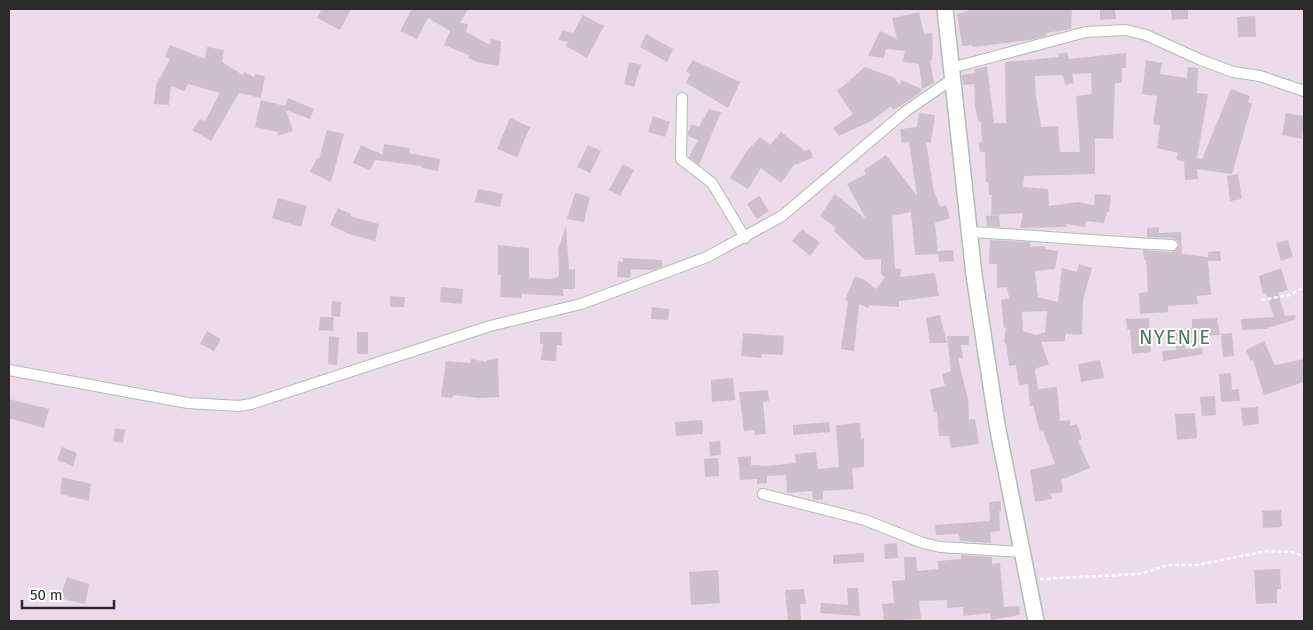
<svg xmlns="http://www.w3.org/2000/svg" width="1313" height="630" font-family="'Fira Sans',sans-serif">
	<style>
		.building { fill: #cec0ca; fill-rule: evenodd }
		.lines { fill: none; stroke-linecap: round; stroke-linejoin: round }
		.street-casing { stroke: #afbeb6; stroke-width: 12 }
		.secondary-casing { stroke: #afbeb6; stroke-width: 18 }
		.path { stroke: #fff; stroke-width: 2.5; stroke-dasharray: 4 2.5; stroke-linecap: butt }
		.street { stroke: #fff; stroke-width: 10 }
		.secondary { stroke: #fff; stroke-width: 15 }
		.labels { text-anchor: middle; dominant-baseline: central; stroke-width: 4; stroke-linejoin: round; paint-order: stroke }
		.quarter-label { font-size: 20px; letter-spacing: 1px; fill: #497b61; stroke: #fff }
	</style>
	<rect width="100%" height="100%" fill="#ecdbe8"/>
	<g class="building">
		<path d="M 322,9 L 351,9 L 340,30 L 317,18 Z"/>
		<path d="M 412,9 L 468,9 L 460,23 L 468,24 L 466,32 L 490,45 L 491,39 L 501,41 L 499,66 L 480,63 L 468,58 L 469,55 L 444,45 L 450,31 L 428,18 L 417,39 L 400,31 Z"/>
		<path d="M 968,9 L 1072,9 L 1071,29 L 1046,33 L 1046,36 L 1030,40 L 973,47 L 972,45 L 962,46 L 957,14 L 968,11 Z"/>
		<path d="M 1100,9 L 1115,9 L 1116,19 L 1100,20 Z"/>
		<path d="M 1171,9 L 1188,9 L 1188,19 L 1172,20 Z"/>
		<path d="M 919,12 L 924,34 L 932,33 L 933,52 L 932,60 L 930,60 L 934,83 L 922,89 L 919,64 L 903,62 L 905,51 L 886,49 L 884,58 L 868,56 L 880,31 L 897,39 L 892,18 Z"/>
		<path d="M 583,15 L 604,26 L 587,58 L 566,46 L 568,42 L 559,40 L 562,30 L 573,33 Z"/>
		<path d="M 1255,16 L 1256,37 L 1238,37 L 1237,17 Z"/>
		<path d="M 646,34 L 673,49 L 667,62 L 640,47 Z"/>
		<path d="M 170,45 L 205,59 L 207,47 L 224,50 L 222,62 L 243,75 L 244,72 L 254,77 L 255,74 L 265,76 L 261,98 L 239,93 L 211,141 L 192,130 L 200,119 L 205,121 L 220,93 L 188,84 L 184,91 L 171,86 L 169,105 L 154,104 L 156,85 L 170,59 L 165,57 Z"/>
		<path d="M 1067,52 L 1069,59 L 1126,53 L 1126,68 L 1122,68 L 1122,83 L 1115,83 L 1113,139 L 1095,138 L 1095,174 L 1024,176 L 1023,187 L 1048,189 L 1049,206 L 1078,202 L 1094,205 L 1095,194 L 1111,195 L 1109,212 L 1107,212 L 1104,223 L 1086,221 L 1085,227 L 1066,224 L 1067,227 L 1020,228 L 1023,213 L 991,215 L 992,195 L 989,195 L 988,182 L 986,182 L 985,152 L 980,152 L 979,142 L 982,142 L 981,122 L 979,122 L 975,108 L 974,84 L 963,85 L 962,75 L 975,73 L 975,69 L 987,66 L 994,123 L 1006,123 L 1005,62 L 1059,57 L 1058,54 ZM 1091,73 L 1092,94 L 1076,96 L 1080,152 L 1060,152 L 1058,126 L 1041,127 L 1036,96 L 1035,76 L 1063,75 L 1065,85 L 1074,83 L 1072,74 Z"/>
		<path d="M 693,60 L 740,82 L 728,108 L 686,83 L 690,74 L 686,71 Z"/>
		<path d="M 1146,60 L 1162,63 L 1160,74 L 1187,78 L 1188,67 L 1198,68 L 1197,93 L 1208,94 L 1197,158 L 1202,159 L 1231,89 L 1250,96 L 1248,102 L 1252,104 L 1232,174 L 1197,169 L 1198,179 L 1185,180 L 1184,162 L 1176,159 L 1178,153 L 1157,148 L 1160,125 L 1153,124 L 1157,96 L 1142,94 Z"/>
		<path d="M 629,62 L 641,65 L 634,87 L 624,84 Z"/>
		<path d="M 865,67 L 895,78 L 900,85 L 901,80 L 922,89 L 920,93 L 902,105 L 893,110 L 891,106 L 871,121 L 839,136 L 833,128 L 853,114 L 837,91 Z"/>
		<path d="M 288,98 L 314,109 L 310,119 L 286,110 L 293,131 L 277,136 L 278,132 L 255,127 L 261,100 L 285,106 Z"/>
		<path d="M 709,109 L 721,112 L 699,165 L 689,157 L 698,140 L 688,136 L 688,132 L 692,124 L 699,127 Z"/>
		<path d="M 919,113 L 935,115 L 931,143 L 926,142 L 934,192 L 940,207 L 946,205 L 950,218 L 935,223 L 938,254 L 915,255 L 911,212 L 892,216 L 895,268 L 901,269 L 900,277 L 935,273 L 939,296 L 899,301 L 899,307 L 869,305 L 868,308 L 859,304 L 854,351 L 841,349 L 848,301 L 845,300 L 855,276 L 865,280 L 876,289 L 885,278 L 881,274 L 881,259 L 865,260 L 834,231 L 836,228 L 820,216 L 835,194 L 866,219 L 847,184 L 866,174 L 864,170 L 886,155 L 917,196 L 909,142 L 902,143 L 900,129 L 917,127 Z"/>
		<path d="M 1286,113 L 1304,116 L 1302,139 L 1282,135 Z"/>
		<path d="M 653,116 L 670,122 L 665,137 L 648,132 Z"/>
		<path d="M 510,118 L 530,127 L 517,157 L 497,149 Z"/>
		<path d="M 327,130 L 344,134 L 331,182 L 310,172 L 317,158 L 319,159 Z"/>
		<path d="M 781,132 L 805,151 L 810,149 L 813,158 L 794,165 L 781,183 L 761,168 L 748,189 L 730,178 L 746,152 L 760,137 L 770,145 Z"/>
		<path d="M 384,144 L 410,148 L 409,153 L 440,159 L 438,171 L 421,168 L 421,166 L 375,160 L 370,170 L 353,163 L 361,145 L 383,155 Z"/>
		<path d="M 588,145 L 601,151 L 590,173 L 577,167 Z"/>
		<path d="M 623,164 L 634,170 L 620,196 L 609,190 Z"/>
		<path d="M 1238,174 L 1242,199 L 1230,201 L 1227,176 Z"/>
		<path d="M 478,189 L 503,194 L 500,207 L 475,202 Z"/>
		<path d="M 575,193 L 590,197 L 584,222 L 567,219 Z"/>
		<path d="M 759,196 L 769,211 L 757,219 L 747,204 Z"/>
		<path d="M 278,198 L 307,206 L 301,227 L 272,218 Z"/>
		<path d="M 338,208 L 351,214 L 350,216 L 379,224 L 375,241 L 349,234 L 330,225 Z"/>
		<path d="M 999,215 L 1000,227 L 987,226 L 986,216 Z"/>
		<path d="M 566,225 L 569,270 L 575,269 L 575,289 L 563,289 L 564,296 L 521,294 L 521,298 L 500,297 L 501,275 L 498,275 L 498,245 L 529,248 L 529,278 L 552,279 L 559,276 L 558,251 Z"/>
		<path d="M 1159,227 L 1159,233 L 1181,232 L 1182,254 L 1208,257 L 1208,252 L 1220,251 L 1221,261 L 1208,261 L 1211,295 L 1197,296 L 1198,304 L 1168,306 L 1168,312 L 1140,314 L 1139,293 L 1148,292 L 1146,260 L 1144,260 L 1143,250 L 1172,252 L 1179,246 L 1178,241 L 1173,238 L 1147,237 L 1147,228 Z"/>
		<path d="M 802,229 L 820,243 L 810,256 L 792,241 Z"/>
		<path d="M 990,240 L 1030,242 L 1030,247 L 1045,246 L 1045,249 L 1058,251 L 1055,269 L 1035,271 L 1038,297 L 1058,302 L 1062,268 L 1077,272 L 1079,264 L 1092,268 L 1083,300 L 1082,335 L 1065,334 L 1065,341 L 1041,342 L 1049,364 L 1035,369 L 1038,389 L 1057,387 L 1060,421 L 1070,420 L 1070,426 L 1077,424 L 1082,439 L 1078,441 L 1090,468 L 1061,480 L 1063,492 L 1051,494 L 1052,499 L 1035,502 L 1030,470 L 1055,464 L 1043,431 L 1040,432 L 1033,406 L 1030,406 L 1028,384 L 1019,385 L 1016,365 L 1009,366 L 1006,343 L 1004,343 L 1006,328 L 1004,328 L 1001,300 L 1009,298 L 1007,287 L 997,288 L 997,264 L 989,264 ZM 1047,311 L 1045,332 L 1036,335 L 1023,331 L 1022,312 Z"/>
		<path d="M 1288,240 L 1293,257 L 1281,261 L 1276,243 Z"/>
		<path d="M 953,250 L 954,261 L 939,262 L 938,251 Z"/>
		<path d="M 623,258 L 662,260 L 662,267 L 652,270 L 631,269 L 630,278 L 617,277 L 618,261 L 623,262 Z"/>
		<path d="M 1281,268 L 1288,290 L 1278,293 L 1285,316 L 1295,315 L 1296,319 L 1265,329 L 1242,330 L 1241,319 L 1274,317 L 1266,293 L 1263,294 L 1259,276 Z"/>
		<path d="M 441,287 L 463,289 L 462,304 L 440,302 Z"/>
		<path d="M 390,296 L 405,297 L 404,307 L 390,307 Z"/>
		<path d="M 332,301 L 341,302 L 340,317 L 331,316 Z"/>
		<path d="M 652,307 L 669,309 L 668,320 L 651,319 Z"/>
		<path d="M 940,315 L 947,343 L 930,343 L 926,318 Z"/>
		<path d="M 320,317 L 334,317 L 333,331 L 319,330 Z"/>
		<path d="M 1149,318 L 1151,352 L 1132,354 L 1130,329 L 1127,329 L 1126,319 Z"/>
		<path d="M 1217,318 L 1220,335 L 1201,336 L 1201,342 L 1184,343 L 1186,349 L 1202,348 L 1203,354 L 1163,361 L 1162,351 L 1176,350 L 1175,329 L 1192,328 L 1192,319 Z"/>
		<path d="M 207,331 L 221,339 L 214,351 L 200,344 Z"/>
		<rect x="357" y="332" width="11" height="22"/>
		<path d="M 540,332 L 562,332 L 562,345 L 557,345 L 556,361 L 541,360 L 543,344 L 540,344 Z"/>
		<path d="M 743,333 L 784,336 L 783,355 L 762,354 L 761,358 L 741,356 Z"/>
		<path d="M 1232,333 L 1234,356 L 1223,357 L 1221,334 Z"/>
		<path d="M 329,336 L 339,337 L 337,365 L 328,364 Z"/>
		<path d="M 947,336 L 969,336 L 969,345 L 961,345 L 963,358 L 958,358 L 968,399 L 969,420 L 975,419 L 979,444 L 951,448 L 949,436 L 939,436 L 937,412 L 934,412 L 930,389 L 945,386 L 942,374 L 951,371 Z"/>
		<path d="M 1264,341 L 1275,365 L 1304,359 L 1304,382 L 1264,395 L 1253,360 L 1251,361 L 1246,350 Z"/>
		<path d="M 471,359 L 487,362 L 487,360 L 498,359 L 499,397 L 479,398 L 453,395 L 452,398 L 441,397 L 446,361 L 470,363 Z"/>
		<path d="M 1100,360 L 1104,378 L 1081,382 L 1078,364 Z"/>
		<path d="M 1231,373 L 1232,390 L 1239,389 L 1240,401 L 1221,402 L 1219,374 Z"/>
		<path d="M 733,378 L 735,400 L 712,402 L 711,380 Z"/>
		<path d="M 768,390 L 769,401 L 763,402 L 766,434 L 755,435 L 755,430 L 744,431 L 739,392 Z"/>
		<path d="M 1215,396 L 1216,415 L 1202,416 L 1200,397 Z"/>
		<path d="M 9,399 L 49,409 L 44,428 L 9,418 Z"/>
		<path d="M 1258,407 L 1259,424 L 1243,426 L 1241,408 Z"/>
		<path d="M 1195,413 L 1197,438 L 1177,440 L 1175,414 Z"/>
		<path d="M 702,420 L 703,434 L 676,436 L 675,422 Z"/>
		<path d="M 829,422 L 830,432 L 793,435 L 793,425 Z"/>
		<path d="M 860,423 L 861,439 L 864,438 L 864,467 L 852,468 L 854,489 L 823,491 L 823,499 L 813,500 L 812,491 L 787,493 L 786,475 L 767,476 L 767,483 L 757,484 L 757,479 L 740,480 L 738,457 L 751,456 L 751,465 L 766,466 L 796,463 L 795,454 L 816,452 L 818,469 L 839,467 L 836,425 Z"/>
		<path d="M 115,428 L 125,430 L 123,443 L 113,441 Z"/>
		<path d="M 720,441 L 721,455 L 710,456 L 709,442 Z"/>
		<path d="M 62,447 L 77,453 L 73,466 L 57,460 Z"/>
		<path d="M 718,458 L 719,476 L 705,477 L 704,459 Z"/>
		<path d="M 62,477 L 91,484 L 89,501 L 60,494 Z"/>
		<path d="M 1001,501 L 1001,511 L 999,511 L 1000,531 L 990,532 L 991,543 L 960,541 L 959,534 L 936,535 L 935,525 L 990,521 L 989,502 Z"/>
		<path d="M 1281,510 L 1282,527 L 1263,528 L 1262,511 Z"/>
		<path d="M 897,543 L 898,558 L 885,559 L 884,544 Z"/>
		<path d="M 864,553 L 864,562 L 833,564 L 833,555 Z"/>
		<path d="M 961,555 L 992,557 L 992,564 L 1000,563 L 1004,607 L 1019,606 L 1020,615 L 991,620 L 990,613 L 963,616 L 963,607 L 947,608 L 947,600 L 919,601 L 921,619 L 884,621 L 882,604 L 894,603 L 892,581 L 905,580 L 904,557 L 916,557 L 917,571 L 938,569 L 938,561 L 961,559 Z"/>
		<path d="M 1280,569 L 1281,589 L 1277,589 L 1277,603 L 1256,604 L 1254,570 Z"/>
		<path d="M 718,570 L 720,603 L 691,605 L 689,572 Z"/>
		<path d="M 67,577 L 89,584 L 85,604 L 63,599 L 64,596 L 61,595 Z"/>
		<path d="M 847,588 L 858,588 L 860,616 L 820,613 L 821,603 L 848,605 Z"/>
		<path d="M 804,589 L 806,604 L 800,604 L 801,621 L 788,621 L 785,590 Z"/>
	</g>
	<g class="lines">
		<defs>
			<g id="street">
				<path d="M 951,68 L 1086,32 L 1126,30 L 1146,35 L 1201,60 L 1233,72 L 1260,76 L 1304,91"/>
				<path d="M 682,98 L 681,159 L 712,183 L 745,238"/>
				<path d="M 969,232 C 1037,235 1104,242 1172,245"/>
				<path d="M 9,370 L 188,403 L 239,406 L 251,404 L 490,326 L 581,304 L 707,257 L 782,216 L 906,111 L 951,80"/>
				<path d="M 763,494 L 865,520 L 923,543 L 940,547 L 1023,552"/>
			</g>
			<path id="secondary" d="M 945,9 L 974,275 L 997,425 L 1036,621"/>
		</defs>
		<use href="#street" class="street-casing"/>
		<use href="#secondary" class="secondary-casing"/>
		<g class="path">
			<path d="M 1261,300 L 1290,295 L 1304,287"/>
			<path d="M 1040,579 L 1139,574 L 1169,565 L 1197,565 L 1267,551 L 1292,552 L 1304,556"/>
		</g>
		<use href="#street" class="street"/>
		<use href="#secondary" class="secondary"/>
	</g>
	<g class="labels">
		<g class="quarter-label">
			<text x="1175" y="337">NYENJE</text>
		</g>
	</g>
	<rect width="1313" height="630" fill="none" stroke="#2a2a2a" stroke-width="20"/>
	<path d="M22 600v8h92v-8" fill="none" stroke="#2a2a2a" stroke-width="2.5"/>
	<text x="30" y="600" font-size="15" fill="#2a2a2a" stroke="#ffffff" stroke-width="4" paint-order="stroke">50 m</text>
</svg>
